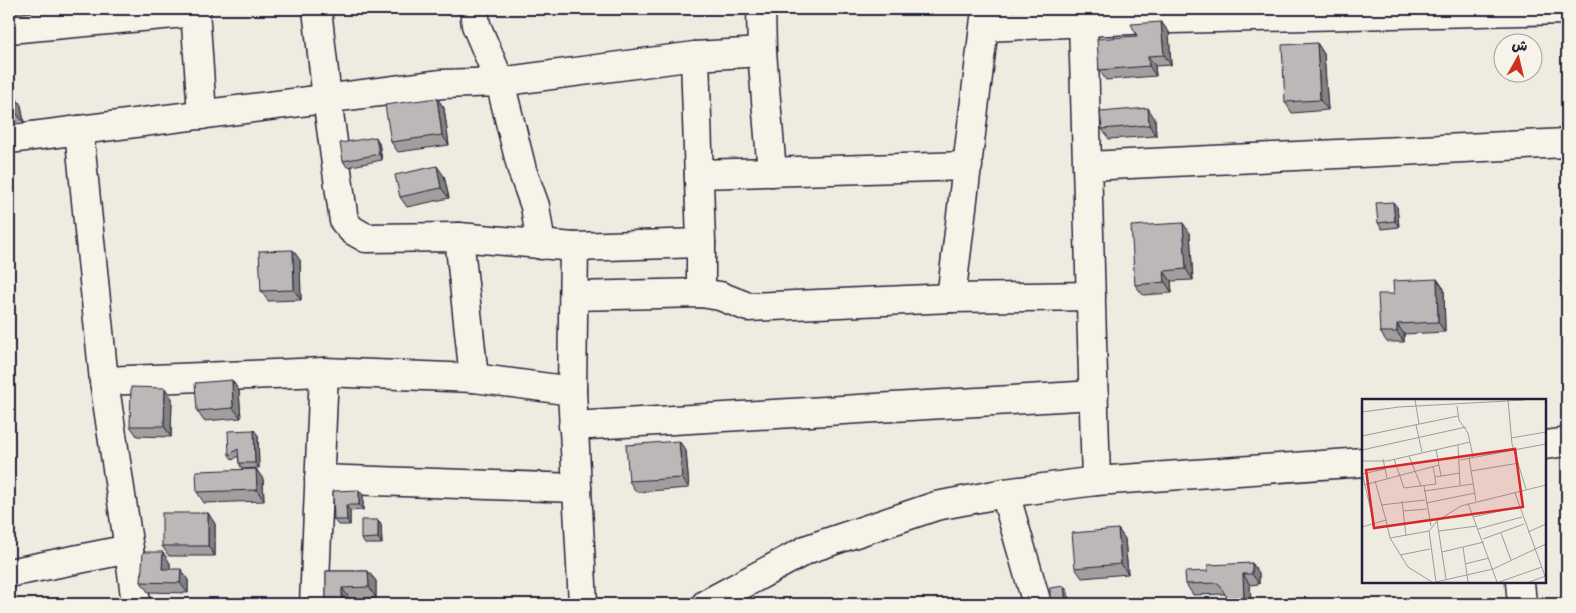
<svg xmlns="http://www.w3.org/2000/svg" width="1576" height="613" font-family="'Gochi Hand','Playpen Sans Arabic',sans-serif">
	<style>
		.lines { fill: none; stroke-linecap: round; stroke-linejoin: round }
		.minor-casing { stroke: #22223b; stroke-width: 31 }
		.minor { stroke: #f7f3e8; stroke-width: 28 }
		.wall { fill: #a19e9d; stroke: #22223b }
		.shaded-wall { fill: #838180; stroke: #22223b }
		.building { fill: #bbb8b7; stroke: #22223b }
		.inset-road { fill: none; stroke: #9c9b9f; stroke-width: 1 }
		.view { fill: #d62828; fill-opacity: 0.15; stroke: #d62828; stroke-width: 2.5 }
		.inset-edge { fill: none; stroke: #22223b; stroke-width: 2.5 }
	</style>
	<rect width="100%" height="100%" fill="#eeebe1"/>
	<filter id="ink" filterUnits="userSpaceOnUse"><feTurbulence type="fractalNoise" baseFrequency=".02" numOctaves="2"/><feDisplacementMap in="SourceGraphic" scale="10" xChannelSelector="R" yChannelSelector="G"/><feConvolveMatrix kernelMatrix="1 2 1 2 8 2 1 2 1" color-interpolation-filters="sRGB"/></filter>
	<g filter="url(#ink)">
		<g class="lines">
			<defs>
				<g id="minor">
					<path d="M 195,9 L 202,115"/>
					<path d="M 317,9 L 327,99 L 344,221 L 352,230 L 366,238 L 459,237 L 574,247 L 701,243 L 695,56"/>
					<path d="M 474,9 L 476,25 L 500,82 L 522,170 L 535,206 L 541,245"/>
					<path d="M 761,9 L 762,52 L 772,172"/>
					<path d="M 1083,22 L 1096,481"/>
					<path d="M 985,27 L 1130,20 L 1567,10"/>
					<path d="M 9,29 L 196,12"/>
					<path d="M 79,130 L 104,381 L 129,549"/>
					<path d="M 9,139 L 442,84 L 500,82 L 695,56 L 762,52"/>
					<path d="M 1088,166 L 1567,143"/>
					<path d="M 699,174 L 968,166"/>
					<path d="M 459,237 L 474,378"/>
					<path d="M 701,243 L 701,293"/>
					<path d="M 574,247 L 572,391 L 583,604"/>
					<path d="M 574,296 L 701,293 L 720,296 L 748,307 L 951,298 L 1091,296"/>
					<path d="M 951,298 L 986,10"/>
					<path d="M 104,381 L 324,372 L 474,378 L 572,391"/>
					<path d="M 573,426 L 1094,395"/>
					<path d="M 1545,445 L 1567,442"/>
					<path d="M 319,479 L 577,488"/>
					<path d="M 1005,493 L 1037,604"/>
					<path d="M 9,573 L 129,549 L 136,604"/>
					<path d="M 1520,582 L 1522,604"/>
					<path d="M 314,604 L 324,372"/>
					<path d="M 706,604 L 808,549 L 936,506 L 1005,493 L 1096,481 L 1364,462"/>
				</g>
			</defs>
			<use href="#minor" class="minor-casing"/>
			<use href="#minor" class="minor"/>
		</g>
		<g class="wall">
			<path d="M 1161,22 L 1169,32 L 1171,65 L 1155,66 L 1156,76 L 1106,80 L 1099,70 L 1137,36 Z"/>
			<path d="M 1317,43 L 1324,54 L 1328,110 L 1292,113 L 1285,102 Z"/>
			<path d="M 14,95 L 21,105 L 24,123 L 9,125 L 9,96 Z"/>
			<path d="M 437,98 L 444,108 L 449,145 L 398,152 L 391,142 Z"/>
			<path d="M 1155,119 L 1156,136 L 1109,139 L 1102,129 Z"/>
			<path d="M 379,143 L 382,160 L 347,167 L 343,161 Z"/>
			<path d="M 444,176 L 449,198 L 407,207 L 400,197 Z"/>
			<path d="M 1397,207 L 1399,227 L 1382,229 L 1378,223 Z"/>
			<path d="M 1190,233 L 1193,280 L 1171,281 L 1172,293 L 1143,295 L 1135,285 Z"/>
			<path d="M 300,260 L 301,300 L 268,301 L 261,291 Z"/>
			<path d="M 1437,279 L 1444,289 L 1445,332 L 1404,334 L 1404,342 L 1387,342 L 1380,332 L 1394,294 Z"/>
			<path d="M 232,380 L 239,391 L 241,418 L 204,421 L 197,411 Z"/>
			<path d="M 172,398 L 171,437 L 137,436 L 130,426 Z"/>
			<path d="M 258,435 L 259,468 L 242,469 L 239,463 L 238,456 L 233,460 L 229,455 Z"/>
			<path d="M 679,441 L 686,451 L 689,488 L 636,492 L 629,481 Z"/>
			<path d="M 256,469 L 263,479 L 264,501 L 204,503 L 197,492 Z"/>
			<path d="M 333,491 L 363,495 L 363,510 L 350,511 L 350,525 L 338,525 L 334,520 Z"/>
			<path d="M 208,513 L 215,524 L 215,556 L 169,556 L 162,546 Z"/>
			<path d="M 378,520 L 381,525 L 382,544 L 365,544 L 361,539 Z"/>
			<path d="M 1118,529 L 1125,539 L 1128,574 L 1082,578 L 1075,568 Z"/>
			<path d="M 170,563 L 170,569 L 188,580 L 188,593 L 148,592 L 141,582 Z"/>
			<path d="M 1252,563 L 1259,573 L 1259,584 L 1250,585 L 1251,604 L 1232,604 L 1225,594 L 1193,595 L 1186,584 L 1208,571 Z"/>
			<path d="M 326,571 L 368,571 L 376,581 L 376,598 L 350,599 L 350,604 L 326,604 Z"/>
		</g>
		<g class="shaded-wall">
			<path d="M 1161,22 L 1169,32 L 1171,65 L 1164,55 Z"/>
			<path d="M 9,42 L 10,44 L 11,81 L 9,77 Z"/>
			<path d="M 1317,43 L 1324,54 L 1328,110 L 1320,100 Z"/>
			<path d="M 1148,56 L 1155,66 L 1156,76 L 1149,66 Z"/>
			<path d="M 14,95 L 21,105 L 24,123 L 16,113 Z"/>
			<path d="M 437,98 L 444,108 L 449,145 L 442,135 Z"/>
			<path d="M 1148,108 L 1155,119 L 1156,136 L 1149,125 Z"/>
			<path d="M 376,137 L 379,143 L 382,160 L 379,154 Z"/>
			<path d="M 437,166 L 444,176 L 449,198 L 441,188 Z"/>
			<path d="M 1393,202 L 1397,207 L 1399,227 L 1395,221 Z"/>
			<path d="M 1183,223 L 1190,233 L 1193,280 L 1186,269 Z"/>
			<path d="M 293,250 L 300,260 L 301,300 L 294,290 Z"/>
			<path d="M 1164,271 L 1171,281 L 1172,293 L 1165,282 Z"/>
			<path d="M 1437,279 L 1444,289 L 1445,332 L 1438,322 Z"/>
			<path d="M 1397,324 L 1404,334 L 1404,342 L 1397,332 Z"/>
			<path d="M 232,380 L 239,391 L 241,418 L 233,408 Z"/>
			<path d="M 165,388 L 172,398 L 171,437 L 164,426 Z"/>
			<path d="M 254,430 L 258,435 L 259,468 L 255,463 Z"/>
			<path d="M 679,441 L 686,451 L 689,488 L 682,478 Z"/>
			<path d="M 256,469 L 263,479 L 264,501 L 257,490 Z"/>
			<path d="M 359,490 L 363,495 L 363,510 L 359,505 Z"/>
			<path d="M 346,505 L 350,511 L 350,525 L 347,520 Z"/>
			<path d="M 208,513 L 215,524 L 215,556 L 208,546 Z"/>
			<path d="M 378,520 L 381,525 L 382,544 L 378,538 Z"/>
			<path d="M 1118,529 L 1125,539 L 1128,574 L 1121,564 Z"/>
			<path d="M 163,552 L 170,563 L 170,579 L 162,569 Z"/>
			<path d="M 1252,563 L 1259,573 L 1259,584 L 1252,574 Z"/>
			<path d="M 181,569 L 188,580 L 188,593 L 180,583 Z"/>
			<path d="M 368,571 L 376,581 L 376,598 L 369,587 Z"/>
			<path d="M 1243,574 L 1250,585 L 1251,604 L 1245,604 L 1244,602 Z"/>
			<path d="M 1064,586 L 1068,592 L 1069,604 L 1066,604 Z"/>
			<path d="M 342,588 L 350,599 L 350,604 L 342,604 Z"/>
		</g>
		<g class="building">
			<path d="M 1161,22 L 1164,55 L 1148,56 L 1149,66 L 1099,70 L 1097,39 L 1137,36 L 1131,24 Z"/>
			<path d="M 1317,43 L 1320,100 L 1285,102 L 1282,45 Z"/>
			<path d="M 14,95 L 16,113 L 9,114 L 9,96 Z"/>
			<path d="M 437,98 L 442,135 L 391,142 L 385,105 Z"/>
			<path d="M 1148,108 L 1149,125 L 1102,129 L 1100,112 Z"/>
			<path d="M 376,137 L 379,154 L 343,161 L 340,143 Z"/>
			<path d="M 437,166 L 441,188 L 400,197 L 395,175 Z"/>
			<path d="M 1393,202 L 1395,221 L 1378,223 L 1376,203 Z"/>
			<path d="M 1183,223 L 1186,269 L 1164,271 L 1165,282 L 1135,285 L 1131,226 Z"/>
			<path d="M 293,250 L 294,290 L 261,291 L 259,251 Z"/>
			<path d="M 1437,279 L 1438,322 L 1397,324 L 1397,332 L 1380,332 L 1378,294 L 1394,294 L 1393,281 Z"/>
			<path d="M 232,380 L 233,408 L 197,411 L 195,383 Z"/>
			<path d="M 131,387 L 165,388 L 164,426 L 130,426 Z"/>
			<path d="M 254,430 L 255,463 L 239,463 L 238,449 L 229,455 L 228,431 Z"/>
			<path d="M 679,441 L 682,478 L 629,481 L 626,445 Z"/>
			<path d="M 256,469 L 257,490 L 197,492 L 196,471 Z"/>
			<path d="M 359,490 L 359,505 L 346,505 L 347,520 L 334,520 L 333,491 Z"/>
			<rect x="162" y="513" width="46" height="33"/>
			<path d="M 361,520 L 378,520 L 378,538 L 361,539 Z"/>
			<path d="M 1118,529 L 1121,564 L 1075,568 L 1072,533 Z"/>
			<path d="M 143,552 L 163,552 L 162,569 L 181,569 L 180,583 L 141,582 Z"/>
			<path d="M 1252,563 L 1252,574 L 1243,574 L 1244,602 L 1228,599 L 1218,583 L 1186,584 L 1185,572 L 1208,571 L 1208,565 Z"/>
			<path d="M 326,571 L 368,571 L 369,587 L 342,588 L 342,604 L 326,604 Z"/>
			<path d="M 1064,586 L 1066,604 L 1050,604 L 1050,588 Z"/>
		</g>
	</g>
	<g transform="translate(1362 399)">
		<rect width="184" height="184" fill="#eeebe1"/>
		<path class="inset-road" d="M 53,1 L 57,25M 146,1 L 150,45 L 164,90M 95,7 L 97,21 L 106,34 L 111,58M 0,13 L 37,8 L 163,1M 54,26 L 60,53M 0,37 L 96,17M 149,39 L 184,33M 96,46 L 98,86M 74,50 L 79,77M 0,51 L 104,28M 47,57 L 59,87M 107,59 L 114,102M 21,60 L 25,79M 32,60 L 42,89 L 74,85 L 71,67M 98,61 L 184,45M 0,62 L 25,62 L 108,43M 109,72 L 157,64M 0,73 L 12,125M 0,75 L 23,70M 73,78 L 98,74M 13,82 L 24,121M 2,86 L 77,66M 62,87 L 69,127M 62,92 L 111,85M 153,94 L 184,180M 40,102 L 44,137M 64,104 L 113,94M 106,104 L 135,183M 19,106 L 63,101M 41,112 L 65,110M 111,118 L 156,108M 75,122 L 84,180M 25,127 L 42,125M 0,128 L 24,121 L 28,139 L 67,132 L 75,122 L 99,107 L 184,86M 116,130 L 160,118M 67,132 L 74,183M 77,132 L 115,127M 166,133 L 184,125M 139,134 L 149,161M 28,139 L 46,168 L 70,183M 121,140 L 162,125M 101,148 L 106,183M 80,153 L 122,143M 38,156 L 68,150M 103,165 L 127,159M 74,183 L 131,170 L 184,145M 137,183 L 180,168M 167,183 L 184,177"/>
		<path class="view" d="M 153,50 L 161,108 L 12,129 L 4,71 Z"/>
		<rect width="184" height="184" class="inset-edge"/>
	</g>
	<rect width="1576" height="613" fill="none" stroke="#f7f3e8" stroke-width="30"/>
	<rect x="15" y="15" width="1546" height="583" fill="none" stroke="#22223b" stroke-width="2" filter="url(#ink)"/>
	<g transform="translate(1518 58) rotate(8)"><circle r="24" fill="#f7f3e8" stroke="#a29fa3"/>
	<path d="M0-4L9 19L0 12L-9 19Z" fill="#c8321e"/>
	<text y="-8" font-size="14" font-weight="bold" text-anchor="middle" fill="#22223b">ش</text>
	</g>
</svg>
